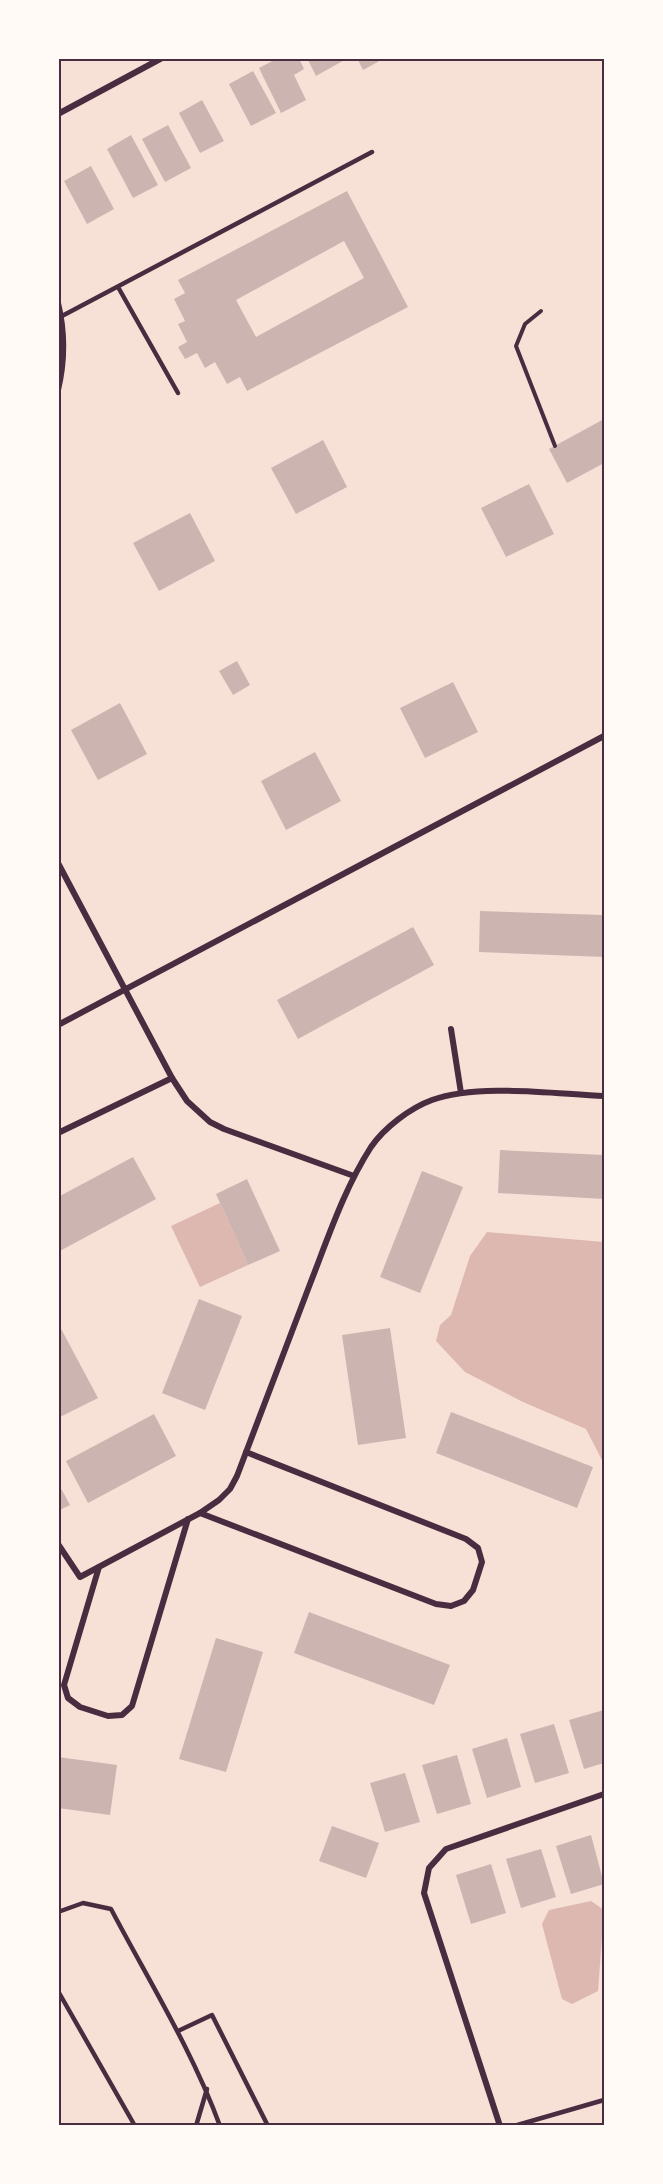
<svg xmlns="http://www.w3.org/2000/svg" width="663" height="2184" font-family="Jost,sans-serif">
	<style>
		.water { fill: #dcb8b0 }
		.building { fill: #ccb4b1; fill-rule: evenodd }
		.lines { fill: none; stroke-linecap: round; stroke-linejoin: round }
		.path { stroke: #4a2c40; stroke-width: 4 }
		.service { stroke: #4a2c40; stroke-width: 4.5 }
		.minor { stroke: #4a2c40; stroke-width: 6 }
		.neatline { fill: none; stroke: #4a2c40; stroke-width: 2 }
	</style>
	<rect width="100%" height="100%" fill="#f7e1d7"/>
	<g class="water">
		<path d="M 220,1203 L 248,1265 L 200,1287 L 171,1226 Z"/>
		<path d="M 487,1232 L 604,1242 L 604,1464 L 586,1429 L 523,1402 L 465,1372 L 436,1341 L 440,1325 L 451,1315 L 470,1256 Z"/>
		<path d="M 591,1901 L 604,1910 L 598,1991 L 572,2004 L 562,1999 L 542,1924 L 549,1910 Z"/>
	</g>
	<g class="building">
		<path d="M 278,58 L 299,58 L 304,69 L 294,75 L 306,100 L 281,113 L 259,68 Z"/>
		<path d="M 307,58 L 348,58 L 316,76 Z"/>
		<path d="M 357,58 L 385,58 L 363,70 Z"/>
		<path d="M 253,71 L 276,113 L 251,126 L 229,84 Z"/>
		<path d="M 202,100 L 224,141 L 200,153 L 179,113 Z"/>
		<path d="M 168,125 L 191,168 L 165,182 L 142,139 Z"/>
		<path d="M 131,135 L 158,185 L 133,198 L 107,149 Z"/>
		<path d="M 91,166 L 114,209 L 87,224 L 64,181 Z"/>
		<path d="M 347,191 L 408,307 L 247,391 L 240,377 L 227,384 L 215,362 L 205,368 L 197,353 L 185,359 L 178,347 L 187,342 L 178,324 L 185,321 L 174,299 L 185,293 L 178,280 ZM 344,241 L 364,278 L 256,337 L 236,300 Z"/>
		<path d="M 604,419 L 604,463 L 567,483 L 549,449 Z"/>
		<path d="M 323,440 L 347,487 L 296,514 L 271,468 Z"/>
		<path d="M 529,484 L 554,534 L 506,557 L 481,508 Z"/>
		<path d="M 190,513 L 215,561 L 159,591 L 133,543 Z"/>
		<path d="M 237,661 L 250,685 L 233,695 L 219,671 Z"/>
		<path d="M 453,682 L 478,732 L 425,758 L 400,708 Z"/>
		<path d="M 120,703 L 147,754 L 98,780 L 71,730 Z"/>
		<path d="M 315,752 L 341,801 L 286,830 L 261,781 Z"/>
		<path d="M 480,911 L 604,915 L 604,957 L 479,952 Z"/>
		<path d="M 413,927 L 434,965 L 298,1039 L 277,1000 Z"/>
		<path d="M 500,1150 L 604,1155 L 604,1199 L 498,1193 Z"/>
		<path d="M 133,1157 L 156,1199 L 58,1252 L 58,1197 Z"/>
		<path d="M 422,1171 L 463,1187 L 420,1293 L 380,1277 Z"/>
		<path d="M 247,1179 L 280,1251 L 248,1265 L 216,1194 Z"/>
		<path d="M 199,1299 L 242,1316 L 205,1410 L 162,1393 Z"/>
		<path d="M 58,1323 L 98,1398 L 58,1418 Z"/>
		<path d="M 390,1328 L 406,1438 L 358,1445 L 342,1335 Z"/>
		<path d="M 451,1412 L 593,1467 L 577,1508 L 436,1453 Z"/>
		<path d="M 154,1414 L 176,1456 L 88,1503 L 66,1461 Z"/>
		<path d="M 58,1483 L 70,1505 L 58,1511 Z"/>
		<path d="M 309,1612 L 450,1665 L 434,1705 L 294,1653 Z"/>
		<path d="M 216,1638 L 263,1652 L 226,1772 L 179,1759 Z"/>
		<path d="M 604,1710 L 604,1763 L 584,1769 L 569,1720 Z"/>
		<path d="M 554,1724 L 569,1773 L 535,1783 L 520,1734 Z"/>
		<path d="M 507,1738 L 521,1787 L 487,1798 L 472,1749 Z"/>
		<path d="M 457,1755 L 471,1804 L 437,1814 L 422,1765 Z"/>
		<path d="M 58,1757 L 117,1765 L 110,1815 L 58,1808 Z"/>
		<path d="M 405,1773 L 420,1822 L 385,1832 L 370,1783 Z"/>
		<path d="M 332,1826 L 379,1843 L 366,1878 L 319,1861 Z"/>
		<path d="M 591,1835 L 604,1884 L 571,1894 L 556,1846 Z"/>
		<path d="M 541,1849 L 556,1897 L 521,1908 L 506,1859 Z"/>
		<path d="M 491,1864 L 506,1913 L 471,1924 L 456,1875 Z"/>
	</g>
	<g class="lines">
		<path class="path" d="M 541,311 L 525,324 L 516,346 L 555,446"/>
		<g class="service">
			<path d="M 118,287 L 178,393"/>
			<path d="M 62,316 L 372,152"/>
			<path d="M 58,1912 L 83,1903 L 111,1909 C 149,1981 192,2050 220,2126"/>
			<path d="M 58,1991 L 135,2126"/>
			<path d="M 178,2031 L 212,2015 L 268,2126"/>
			<path d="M 196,2126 L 207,2089"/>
			<path d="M 514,2126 L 604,2100"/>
		</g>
		<g class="minor">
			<path d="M 58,114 L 162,58"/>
			<path d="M 58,303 C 65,332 65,361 58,390"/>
			<path d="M 58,863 L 172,1078 L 187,1101 L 210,1122 L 224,1129 L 354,1176"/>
			<path d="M 58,1025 L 604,736"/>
			<path d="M 451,1029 L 461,1093"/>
			<path d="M 58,1133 L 172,1078"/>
			<path d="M 200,1513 L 436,1604 L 451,1606 L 464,1601 L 473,1590 L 482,1562 L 478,1548 L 466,1539 L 246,1452"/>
			<path d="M 58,1544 L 80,1577 L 200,1513 L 219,1500 L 230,1489 L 237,1476 C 261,1412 286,1348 310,1284 C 328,1238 344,1189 371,1147 C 384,1128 410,1108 432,1100 C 479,1083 554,1094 604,1096"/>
			<path d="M 99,1567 L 64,1685 L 68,1698 L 80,1707 L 108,1716 L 122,1715 L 132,1706 L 188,1519"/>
			<path d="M 500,2126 L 424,1893 L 429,1868 L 446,1849 L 604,1794"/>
		</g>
	</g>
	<rect width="663" height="2184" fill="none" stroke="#fffaf5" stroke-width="120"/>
	<rect x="60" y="60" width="543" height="2064" class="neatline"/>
</svg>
